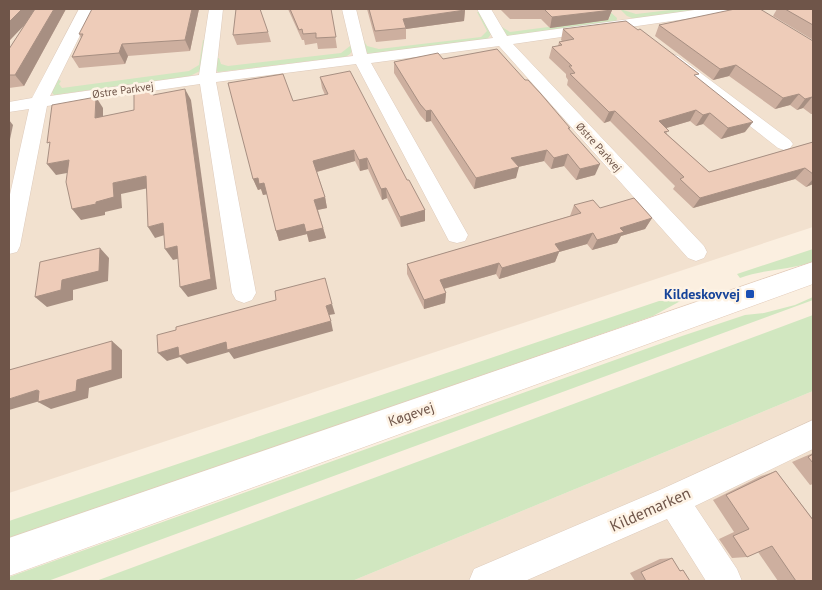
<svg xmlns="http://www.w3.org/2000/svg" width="822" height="590" font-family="'PT Sans',sans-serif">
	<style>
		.residential { fill: #f2e1cf }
		.green { fill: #d1e7c0 }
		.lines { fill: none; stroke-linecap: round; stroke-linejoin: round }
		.street-casing { stroke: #decbbc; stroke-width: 1 }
		.secondary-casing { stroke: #e3ccbb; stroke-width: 1 }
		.street { fill: #fff; fill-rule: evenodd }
		.secondary { fill: #fff; fill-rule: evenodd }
		.wall { fill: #cdaf9f }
		.shaded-wall { fill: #a78f82 }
		.building { fill: #eeccb9; stroke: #a78f82 }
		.transit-dot { fill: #1a4fb4; stroke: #fef3e5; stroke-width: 2 }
		.labels { text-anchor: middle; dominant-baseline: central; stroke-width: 5; stroke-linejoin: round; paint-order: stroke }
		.far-street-label { font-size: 11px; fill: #6f5549; stroke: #fef3e5 }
		.transit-label { font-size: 14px; font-weight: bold; fill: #164399; stroke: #fef3e5; text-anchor: end }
		.street-label { font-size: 14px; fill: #6f5549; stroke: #fef3e5 }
		.near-street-label { font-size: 16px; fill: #6f5549; stroke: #fef3e5 }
	</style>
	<rect width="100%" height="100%" fill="#fbefe0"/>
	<g class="residential">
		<path d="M 9,9 L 813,9 L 813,227 L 9,493 Z"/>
		<path d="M 813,391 L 813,581 L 352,581 Z"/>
	</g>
	<g class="green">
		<path d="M 607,9 L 617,18 L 616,23 L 508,38 L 499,28 L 502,27 L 510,32 L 609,19 L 611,13 Z"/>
		<path d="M 620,9 L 636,14 L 679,9 L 704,9 L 637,20 L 627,16 Z"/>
		<path d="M 477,12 L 479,12 L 491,34 L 486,41 L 369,54 L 364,51 L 361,41 L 364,41 L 367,46 L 379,49 L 481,37 L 487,31 Z"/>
		<path d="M 203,40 L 206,40 L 200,71 L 190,76 L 54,95 L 50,90 L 57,79 L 61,81 L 59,84 L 62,88 L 189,71 L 199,65 Z"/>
		<path d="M 350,46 L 353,46 C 352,53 350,55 344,57 L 218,72 L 216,70 L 216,58 L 219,58 L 221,64 L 228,66 L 341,53 Z"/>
		<path d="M 813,249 L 813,262 C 789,270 764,269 740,278 L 737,274 Z"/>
		<path d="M 813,297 L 813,300 L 48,581 L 9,581 L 9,577 L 682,336 L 745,315 L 764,313 L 795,305 Z"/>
		<path d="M 686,298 L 653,316 L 9,541 L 9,521 L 659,301 L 672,301 Z"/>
		<path d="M 813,315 L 813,391 L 352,581 L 96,581 Z"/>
	</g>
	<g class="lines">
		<defs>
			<g id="street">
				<path d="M 79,9 L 93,9 L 50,96 L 199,75 L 209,9 L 223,9 L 216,73 L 353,56 L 342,9 L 356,9 L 367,54 L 493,38 L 477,9 L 491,9 L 507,36 L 702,9 L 734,9 L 732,12 L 727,13 L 513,44 L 704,246 L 707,252 L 704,258 L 696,261 L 688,258 L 499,46 L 371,63 L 468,235 L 465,241 L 457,243 L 449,241 L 356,64 L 216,82 L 256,293 L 252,300 L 244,303 L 236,300 L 232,293 L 200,84 L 47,106 L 20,246 L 17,252 L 9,254 L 9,199 L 29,109 L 9,112 L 9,102 L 32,98 Z"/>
				<path d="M 673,54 L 678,56 L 790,140 L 793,144 L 790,148 L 784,150 L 778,148 L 668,62 L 665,59 L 668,56 Z"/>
				<path d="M 813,420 L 813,449 L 695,506 L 737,569 L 742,581 L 706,581 L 667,519 L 525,581 L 469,581 L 474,569 L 662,489 Z"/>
			</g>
			<path id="secondary" d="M 813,262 L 813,284 L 9,576 L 9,538 Z"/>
		</defs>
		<use href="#street" class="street-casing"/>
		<use href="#secondary" class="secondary-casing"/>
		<use href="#street" class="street"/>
		<use href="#secondary" class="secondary"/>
	</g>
	<g class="wall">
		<path d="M 9,9 L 66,9 L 24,86 L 9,88 L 9,49 L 26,23 L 9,41 Z"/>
		<path d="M 199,9 L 190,51 L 128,56 L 125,64 L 79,68 L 72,57 L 81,38 L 79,34 Z"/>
		<path d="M 288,9 L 331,9 L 337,48 L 318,49 L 317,43 L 305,45 L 304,40 L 302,40 Z"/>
		<path d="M 367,9 L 464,9 L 465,10 L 464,21 L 406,29 L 406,39 L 376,42 Z"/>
		<path d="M 500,9 L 611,9 L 612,10 L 608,20 L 550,28 L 541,19 L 510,19 Z"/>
		<path d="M 777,9 L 813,9 L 813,40 L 773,16 Z"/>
		<path d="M 659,25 L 813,41 L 813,114 L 811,114 L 803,108 L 797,110 L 790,105 L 775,109 L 729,76 L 713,80 L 655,36 Z"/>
		<path d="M 563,29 L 697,78 L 745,132 L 721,139 L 703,124 L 696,126 L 690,121 L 666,128 L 667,134 L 709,172 L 813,142 L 813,184 L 806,187 L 795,179 L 693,208 L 673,189 L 675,186 L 610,121 L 604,123 L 567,85 L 568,80 L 566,77 L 566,74 L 549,58 L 552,47 L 558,46 L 559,42 L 563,42 L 561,40 Z"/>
		<path d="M 268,32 L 271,42 L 237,45 L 233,35 Z"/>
		<path d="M 443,59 L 570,130 L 595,175 L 576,180 L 564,166 L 551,169 L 544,161 L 518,167 L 516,178 L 474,189 L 431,121 L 426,122 L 420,115 L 394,73 L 394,62 Z"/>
		<path d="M 320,77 L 407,180 L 425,210 L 425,221 L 401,227 L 387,198 L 382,200 L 368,169 L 360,171 L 355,161 L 317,172 L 325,197 L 327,208 L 318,210 L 326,238 L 309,242 L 307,234 L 279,241 L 276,231 L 267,194 L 263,195 L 261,189 L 258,190 L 253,179 L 293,101 L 325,95 L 322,88 Z"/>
		<path d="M 574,205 L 600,208 L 652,218 L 645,229 L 621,236 L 617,243 L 592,250 L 587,244 L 559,252 L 555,262 L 499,279 L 496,274 L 444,289 L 446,293 L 445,303 L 424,309 L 407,274 L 407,264 L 570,216 Z"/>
		<path d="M 813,453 L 813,484 L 810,485 L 792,462 Z"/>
		<path d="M 776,471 L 812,518 L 813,518 L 813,581 L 778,581 L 758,552 L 747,557 L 732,558 L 719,539 L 734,532 L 713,500 L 761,476 Z"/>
		<path d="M 672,558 L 679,570 L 683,570 L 690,581 L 635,581 L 630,573 L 660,559 Z"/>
	</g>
	<g class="shaded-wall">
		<path d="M 22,9 L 40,9 L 9,41 L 9,22 Z"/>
		<path d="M 54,9 L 66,9 L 24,86 L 15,75 Z"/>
		<path d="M 192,9 L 199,9 L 190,51 L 185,40 Z"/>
		<path d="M 465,10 L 464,21 L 406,29 L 403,19 Z"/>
		<path d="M 612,10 L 608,20 L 550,28 L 552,17 Z"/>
		<path d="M 122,44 L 128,56 L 125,64 L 119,53 Z"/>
		<path d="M 736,65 L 729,76 L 713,80 L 720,69 Z"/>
		<path d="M 185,89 L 191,100 L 217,289 L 188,297 L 180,287 Z"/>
		<path d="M 799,94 L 790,105 L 775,109 L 783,98 Z"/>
		<path d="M 96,97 L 103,108 L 103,129 L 95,118 Z"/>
		<path d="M 812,97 L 803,108 L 797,110 L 805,99 Z"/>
		<path d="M 431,110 L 431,121 L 426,122 L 426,111 Z"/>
		<path d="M 696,110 L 690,121 L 653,132 L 659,121 Z"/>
		<path d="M 615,111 L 610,121 L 604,123 L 609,112 Z"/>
		<path d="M 710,113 L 703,124 L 696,126 L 703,115 Z"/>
		<path d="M 9,120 L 13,125 L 9,144 Z"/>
		<path d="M 753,122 L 745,132 L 721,139 L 728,128 Z"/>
		<path d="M 354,150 L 355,161 L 316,172 L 313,161 Z"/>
		<path d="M 547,150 L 544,161 L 509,169 L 511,158 Z"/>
		<path d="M 568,154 L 564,166 L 551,169 L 554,158 Z"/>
		<path d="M 367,158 L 368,169 L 360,171 L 359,160 Z"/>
		<path d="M 69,160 L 78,171 L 56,175 L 47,164 Z"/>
		<path d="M 600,164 L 595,175 L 576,180 L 580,169 Z"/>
		<path d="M 519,167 L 516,178 L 474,189 L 476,178 Z"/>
		<path d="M 805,168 L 795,179 L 693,208 L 700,198 Z"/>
		<path d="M 146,176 L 153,187 L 121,194 L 122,208 L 105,212 L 105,215 L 81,220 L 72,209 L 113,183 Z"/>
		<path d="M 258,178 L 264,183 L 268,194 L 263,195 L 261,189 L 258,190 L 253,179 Z"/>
		<path d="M 813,179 L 813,184 L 806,187 Z"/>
		<path d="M 386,188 L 387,198 L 382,200 L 381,189 Z"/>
		<path d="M 325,197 L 327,208 L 317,210 L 314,200 Z"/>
		<path d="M 425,210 L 425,221 L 401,227 L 400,217 Z"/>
		<path d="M 652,218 L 645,229 L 621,236 L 617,243 L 592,250 L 597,240 L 620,228 Z"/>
		<path d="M 163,223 L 171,233 L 155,238 L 148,227 Z"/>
		<path d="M 304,224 L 323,228 L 326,238 L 309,242 L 307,234 L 279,241 L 276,231 Z"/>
		<path d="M 593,233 L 587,244 L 559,252 L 555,262 L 499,279 L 502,268 L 555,244 Z"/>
		<path d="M 177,246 L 184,257 L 173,260 L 165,249 Z"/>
		<path d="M 100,248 L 109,258 L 108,281 L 73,290 L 73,300 L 47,307 L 35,297 L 62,280 Z"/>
		<path d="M 499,263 L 496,274 L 439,290 L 440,280 Z"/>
		<path d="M 446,293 L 445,303 L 424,309 L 424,300 Z"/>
		<path d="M 332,304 L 335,314 L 329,315 L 326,306 Z"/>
		<path d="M 331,321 L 333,331 L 234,359 L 229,352 L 187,364 L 180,357 L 167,361 L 158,353 L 178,347 L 226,342 Z"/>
		<path d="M 112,341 L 122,350 L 122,378 L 89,388 L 88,398 L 51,409 L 38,402 L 77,380 Z"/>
		<path d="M 37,390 L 50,398 L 9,410 L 9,399 Z"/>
	</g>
	<g class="building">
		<path d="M 9,9 L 22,9 L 9,22 Z"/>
		<path d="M 35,9 L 54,9 L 15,75 L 9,75 L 9,49 Z"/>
		<path d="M 92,9 L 192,9 L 185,40 L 122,44 L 119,53 L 72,57 L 83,34 L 79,34 Z"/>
		<path d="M 236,9 L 260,9 L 268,32 L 233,35 Z"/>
		<path d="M 290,9 L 331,9 L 336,37 L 316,38 L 316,33 L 303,34 L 302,29 L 299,30 Z"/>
		<path d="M 369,9 L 464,9 L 465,10 L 403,19 L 406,28 L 375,31 Z"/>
		<path d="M 544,9 L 611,9 L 612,10 L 552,17 Z"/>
		<path d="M 735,9 L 760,9 L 813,41 L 813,98 L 812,97 L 805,99 L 799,94 L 783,98 L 736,65 L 720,69 L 659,25 Z"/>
		<path d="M 785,9 L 813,9 L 813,25 Z"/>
		<path d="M 626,21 L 638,30 L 640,29 L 699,74 L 694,75 L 753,122 L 728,128 L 710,113 L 703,115 L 696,110 L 659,121 L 669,131 L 664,132 L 709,172 L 813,142 L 813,174 L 805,168 L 700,198 L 680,179 L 684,177 L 615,111 L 609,112 L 570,74 L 575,73 L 569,66 L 572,66 L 552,47 L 562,45 L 559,42 L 574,39 L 563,29 Z"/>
		<path d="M 497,49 L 525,80 L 528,80 L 541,94 L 570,128 L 568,128 L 600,164 L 580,169 L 568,154 L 554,158 L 547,150 L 511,158 L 519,167 L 476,178 L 431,110 L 426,111 L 420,104 L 394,62 L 438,53 L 443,59 Z"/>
		<path d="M 350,71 L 407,180 L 409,180 L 425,210 L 400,217 L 386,188 L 381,189 L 367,158 L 359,160 L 354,150 L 313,161 L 325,197 L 314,200 L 323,228 L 306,232 L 304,224 L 276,231 L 264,183 L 259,184 L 258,178 L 253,179 L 228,83 L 283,74 L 293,101 L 328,94 L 320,77 Z"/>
		<path d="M 185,89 L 211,279 L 180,287 L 177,246 L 165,249 L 163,223 L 148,227 L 146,176 L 113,183 L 114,197 L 96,202 L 96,204 L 72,209 L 66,182 L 69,160 L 47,164 L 50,142 L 47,143 L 52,105 L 96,97 L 95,118 L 134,110 L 134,94 L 153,90 L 153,95 Z"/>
		<path d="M 634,198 L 652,218 L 620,228 L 624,232 L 597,240 L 593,233 L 555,244 L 560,251 L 502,268 L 499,263 L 440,280 L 446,293 L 424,300 L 407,264 L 581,213 L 574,205 L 593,200 L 600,208 Z"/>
		<path d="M 100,248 L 99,271 L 62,280 L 61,290 L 35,297 L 40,262 Z"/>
		<path d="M 325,278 L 332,304 L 326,306 L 331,321 L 227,350 L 226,342 L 179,356 L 178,347 L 158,353 L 157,335 L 176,330 L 176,327 L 276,300 L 275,291 Z"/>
		<path d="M 112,341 L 112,370 L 77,380 L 76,391 L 38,402 L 39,391 L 37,390 L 9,399 L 9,370 Z"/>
		<path d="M 813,454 L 813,463 L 808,457 Z"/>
		<path d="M 776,471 L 813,520 L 813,581 L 796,581 L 772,546 L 747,557 L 733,536 L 749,529 L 726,495 Z"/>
		<path d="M 672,558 L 680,571 L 683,570 L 690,581 L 646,581 L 641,572 Z"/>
	</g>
	<rect class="transit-dot" x="745" y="289" width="10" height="10" rx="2.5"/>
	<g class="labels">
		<g class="far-street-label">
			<text transform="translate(123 90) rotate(-8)">Østre Parkvej</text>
			<text transform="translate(599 147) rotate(48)">Østre Parkvej</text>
		</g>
		<g class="transit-label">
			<text x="740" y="294">Kildeskovvej</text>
		</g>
		<g class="street-label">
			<text transform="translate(411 414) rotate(-19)">Køgevej</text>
		</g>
		<g class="near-street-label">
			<text transform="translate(650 509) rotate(-24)">Kildemarken</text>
		</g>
	</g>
	<rect width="822" height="590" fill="none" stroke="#6f5549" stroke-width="20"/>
</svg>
